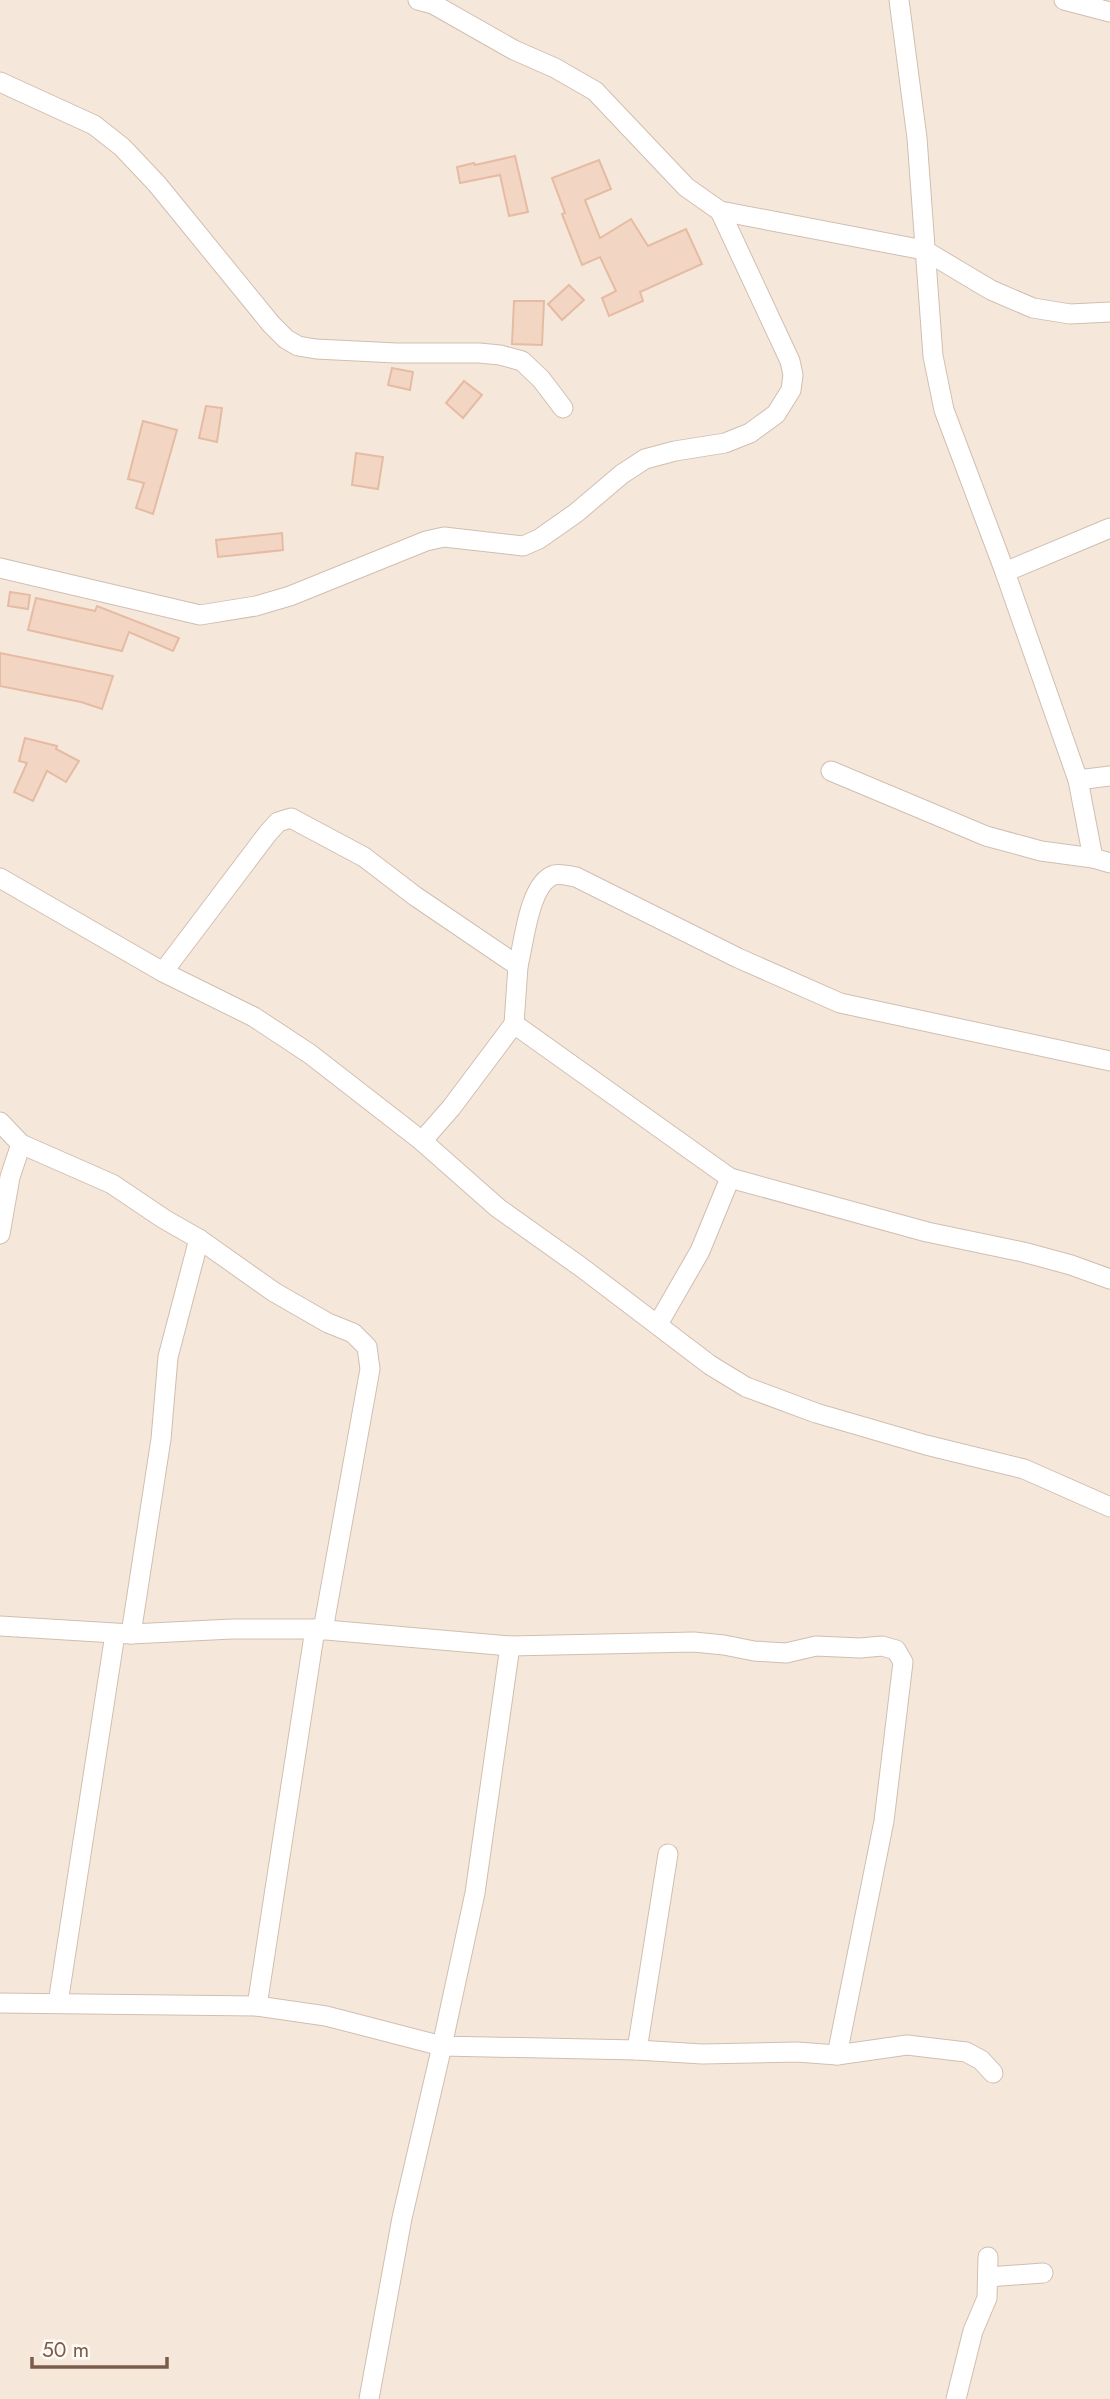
<svg xmlns="http://www.w3.org/2000/svg" width="1110" height="2399" font-family="Jost,sans-serif">
	<style>
		.residential { fill: #f5e8da }
		.building { fill: #f3d5c3; stroke: #e6bba3; stroke-width: 2 }
		.lines { fill: none; stroke-linecap: round; stroke-linejoin: round }
		.minor-casing { stroke: #d1beb0; stroke-width: 21 }
		.minor { stroke: #fff; stroke-width: 19 }
	</style>
	<rect width="100%" height="100%" fill="#fdf6ec"/>
	<rect class="residential" x="0" y="0" width="1110" height="2399"/>
	<g class="building">
		<path d="M 515,156 L 528,212 L 509,216 L 500,175 L 460,183 L 457,167 L 474,163 L 475,165 Z"/>
		<path d="M 599,160 L 611,189 L 585,200 L 600,238 L 631,219 L 648,246 L 686,229 L 702,264 L 640,292 L 643,301 L 609,316 L 602,298 L 616,291 L 600,257 L 582,265 L 562,214 L 565,213 L 552,178 Z"/>
		<path d="M 569,285 L 584,300 L 562,320 L 548,304 Z"/>
		<path d="M 514,301 L 544,301 L 542,345 L 512,344 Z"/>
		<path d="M 392,368 L 413,372 L 410,390 L 388,385 Z"/>
		<path d="M 464,381 L 482,395 L 463,418 L 446,403 Z"/>
		<path d="M 206,406 L 222,408 L 217,442 L 199,438 Z"/>
		<path d="M 143,421 L 177,430 L 153,514 L 136,508 L 144,483 L 128,479 Z"/>
		<path d="M 356,453 L 383,457 L 378,489 L 352,485 Z"/>
		<path d="M 282,533 L 283,550 L 218,557 L 216,540 Z"/>
		<path d="M 10,592 L 30,595 L 28,609 L 8,606 Z"/>
		<path d="M 36,598 L 95,611 L 97,606 L 179,638 L 173,651 L 129,632 L 122,651 L 28,630 Z"/>
		<path d="M 0,653 L 113,676 L 102,709 L 81,702 L 0,686 Z"/>
		<path d="M 25,738 L 57,746 L 56,749 L 79,761 L 66,782 L 47,771 L 33,801 L 14,792 L 27,763 L 19,761 Z"/>
	</g>
	<g class="lines">
		<defs>
			<g id="minor">
				<path d="M 418,0 L 433,4 L 514,50 L 555,68 L 595,91 L 686,187 L 720,211 L 924,250 L 991,290 L 1033,308 L 1070,314 L 1110,312"/>
				<path d="M 899,0 L 917,138 L 933,356 L 944,410 L 1005,572 L 1078,780 L 1093,858 L 1110,863"/>
				<path d="M 1064,0 L 1110,12"/>
				<path d="M 0,82 L 94,125 L 122,147 L 157,184 L 271,324 L 286,339 L 298,346 L 316,349 L 396,353 L 479,353 L 500,355 L 522,361 L 541,379 L 563,408"/>
				<path d="M 0,568 L 200,615 L 256,606 L 290,596 L 426,541 L 444,537 L 523,546 L 539,539 L 576,513 L 622,474 L 645,459 L 675,451 L 725,443 L 750,433 L 776,414 L 791,390 L 793,375 L 790,361 L 720,211"/>
				<path d="M 1005,572 L 1110,528"/>
				<path d="M 831,771 L 986,836 L 1041,851 L 1093,858"/>
				<path d="M 1078,780 L 1110,776"/>
				<path d="M 0,878 L 163,972 L 254,1017 L 310,1054 L 422,1141 L 498,1208 L 581,1267 L 710,1365 L 746,1387 L 816,1413 L 926,1445 L 1024,1469 L 1110,1507"/>
				<path d="M 518,966 C 524,943 529,883 554,875 C 561,873 569,876 576,877 L 738,958 L 840,1003 L 1110,1061"/>
				<path d="M 163,972 L 268,833 L 278,822 L 291,818 L 364,857 L 415,896 L 518,966 L 514,1024"/>
				<path d="M 0,1122 L 21,1144 L 112,1184 L 164,1219 L 199,1239 L 274,1292 L 328,1323 L 353,1333 L 367,1347 L 370,1369 L 323,1630"/>
				<path d="M 422,1141 L 451,1108 L 514,1024 L 730,1178 L 927,1232 L 1023,1252 L 1071,1265 L 1110,1279"/>
				<path d="M 0,1234 L 10,1177 L 21,1144"/>
				<path d="M 658,1324 L 700,1251 L 730,1178"/>
				<path d="M 0,1626 L 131,1634 L 232,1629 L 315,1629 L 510,1646 L 694,1642 L 724,1645 L 754,1651 L 786,1653 L 816,1646 L 860,1648 L 882,1646 L 896,1650 L 903,1662 L 884,1821 L 837,2055"/>
				<path d="M 131,1634 L 161,1439 L 168,1357 L 199,1239"/>
				<path d="M 510,1646 L 475,1893 L 442,2046 L 637,2050 L 702,2054 L 797,2052 L 837,2055 L 907,2045 L 966,2052 L 981,2060 L 993,2073"/>
				<path d="M 0,2003 L 257,2006 L 326,2016 L 442,2046 L 402,2218 L 369,2399"/>
				<path d="M 58,2003 L 115,1634"/>
				<path d="M 257,2006 L 315,1629"/>
				<path d="M 637,2050 L 668,1854"/>
				<path d="M 988,2277 L 1043,2273"/>
				<path d="M 956,2399 L 973,2331 L 987,2298 L 988,2257"/>
			</g>
		</defs>
		<use href="#minor" class="minor-casing"/>
		<use href="#minor" class="minor"/>
	</g>
	<path d="M32 2357v10h135v-10" fill="none" stroke="#7a5c4d" stroke-width="3.5"/>
	<text x="42" y="2357" font-size="21" fill="#7a5c4d" stroke="#fffaf3" stroke-width="5" paint-order="stroke">50 m</text>
</svg>
